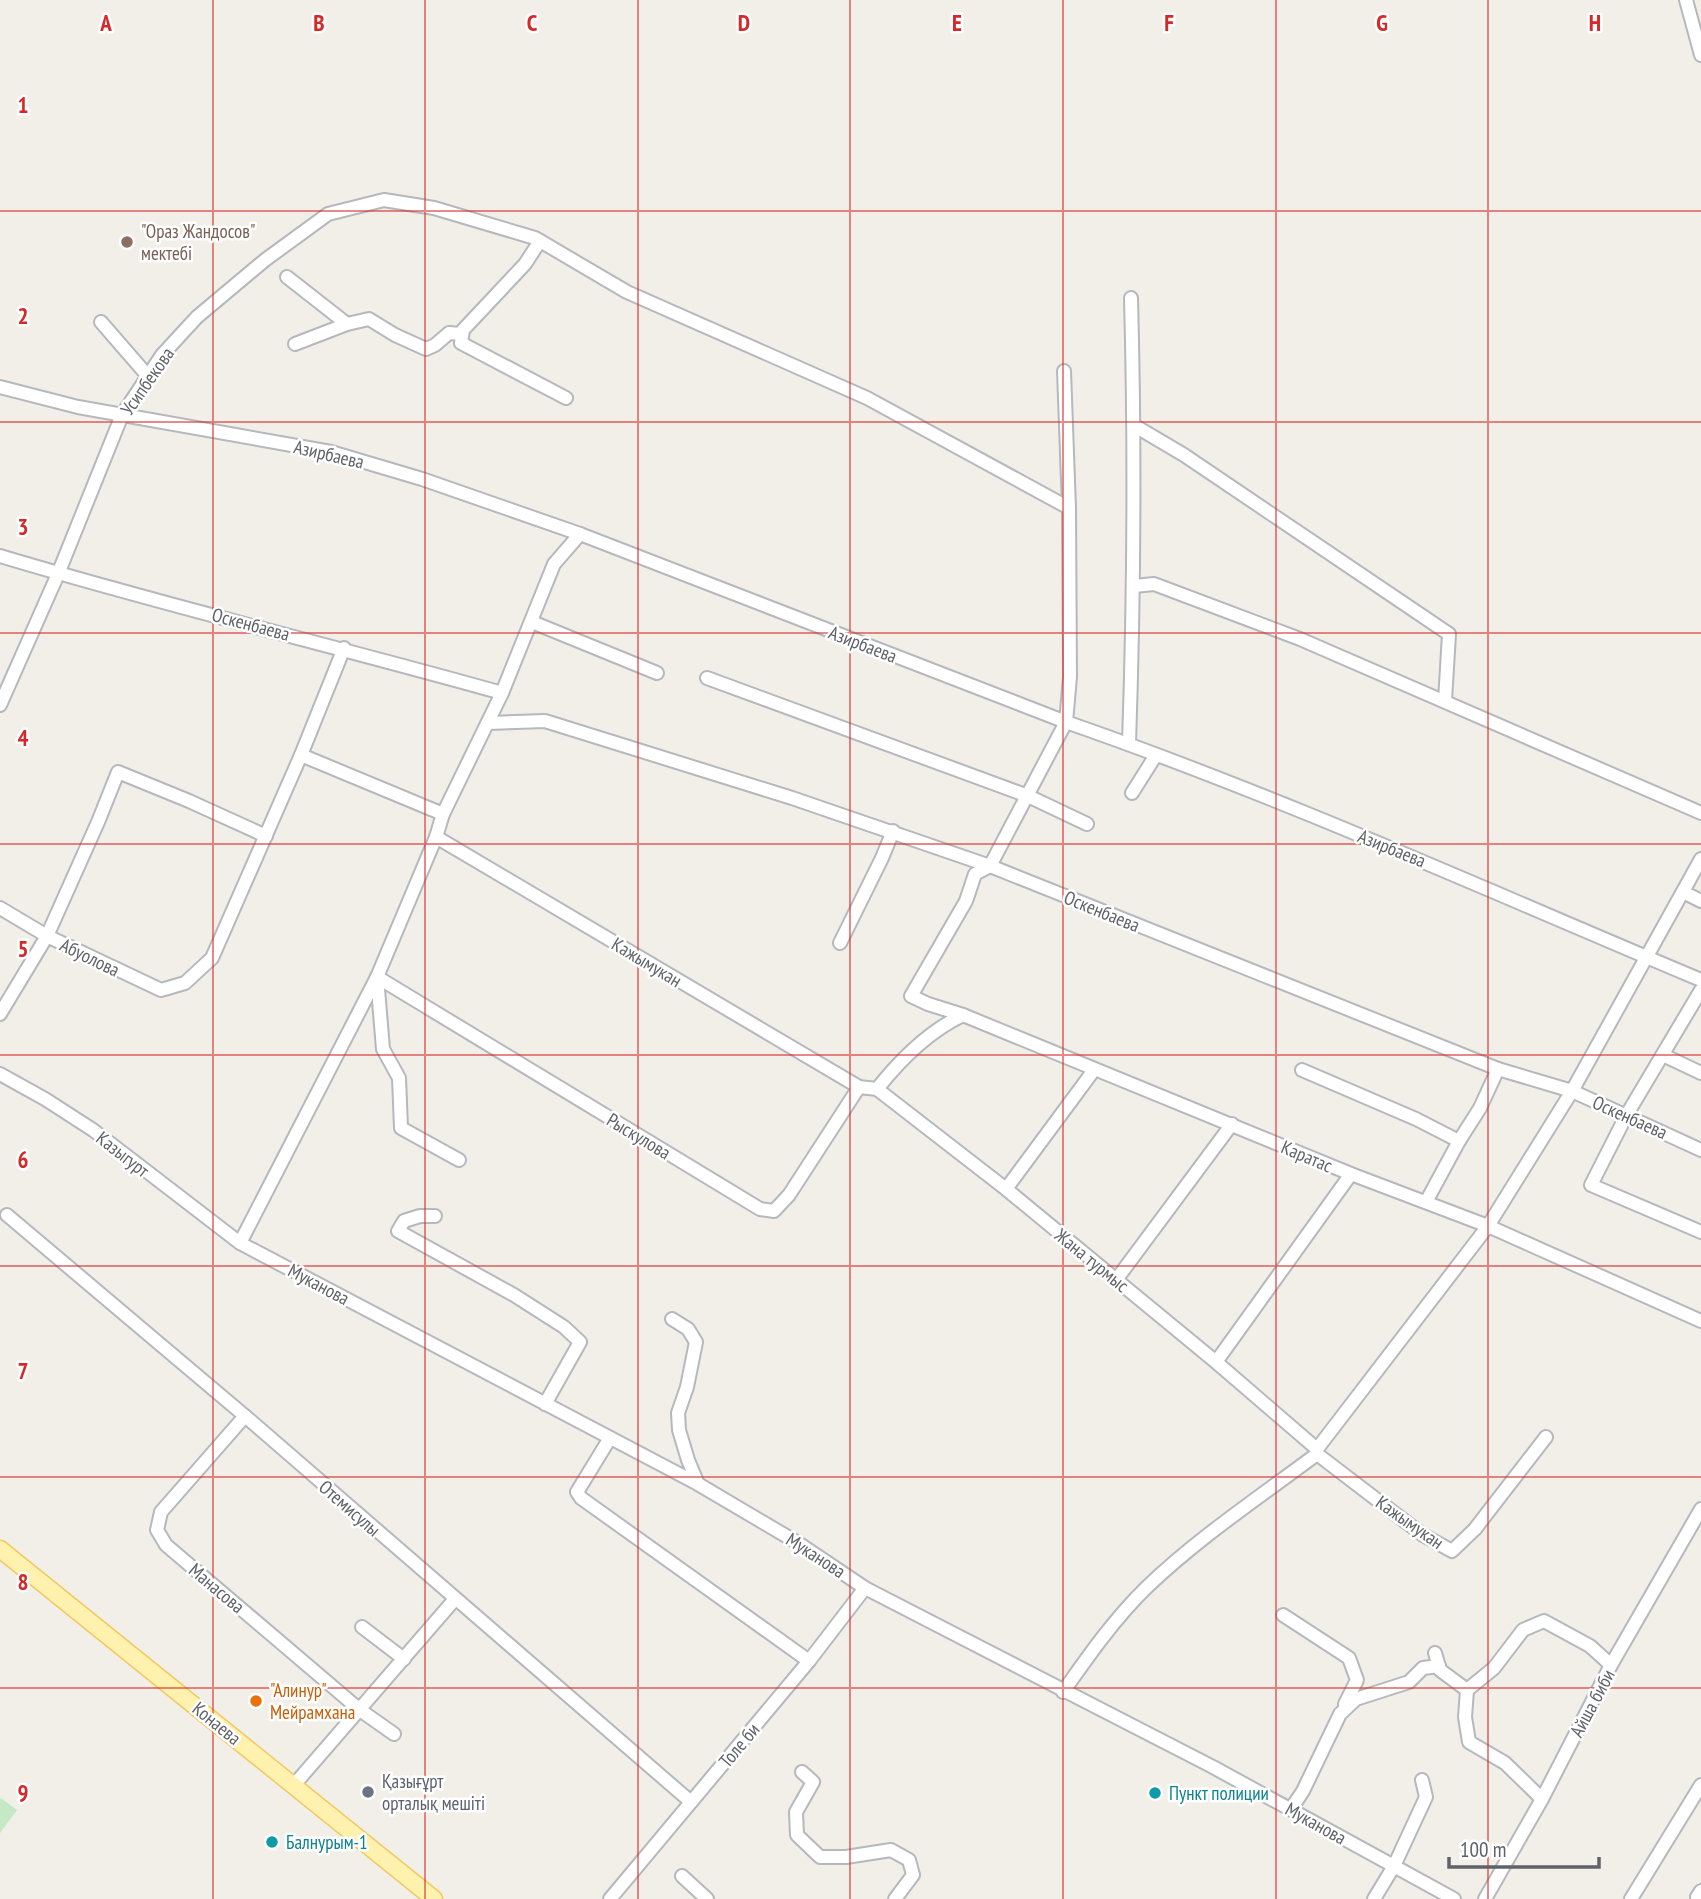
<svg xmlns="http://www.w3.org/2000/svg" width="1701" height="1899" font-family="'PT Sans Narrow',sans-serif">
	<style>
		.grass { fill: #c5e8c5 }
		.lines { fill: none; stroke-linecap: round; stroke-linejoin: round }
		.minor-casing { stroke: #b5b8bc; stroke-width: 16 }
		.major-casing { stroke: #f2c960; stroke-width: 19 }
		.minor { stroke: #fff; stroke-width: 12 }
		.major { stroke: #fff2af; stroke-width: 16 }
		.grid { fill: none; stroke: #d62828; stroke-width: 2; stroke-opacity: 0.55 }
		.education-dot { fill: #8d6e63; stroke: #fff; stroke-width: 2.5 }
		.food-dot { fill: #e8710a; stroke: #fff; stroke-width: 2.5 }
		.worship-dot { fill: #6b7280; stroke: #fff; stroke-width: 2.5 }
		.culture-dot { fill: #0f9aa8; stroke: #fff; stroke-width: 2.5 }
		.labels { text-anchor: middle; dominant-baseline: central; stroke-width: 5; stroke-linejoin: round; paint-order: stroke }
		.education-label { font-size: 19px; fill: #785e54; stroke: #fff; text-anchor: start }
		.street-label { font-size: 19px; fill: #5f6368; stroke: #fff }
		.food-label { font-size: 19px; fill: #c56008; stroke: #fff; text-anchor: start }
		.worship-label { font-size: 19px; fill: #5b616d; stroke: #fff; text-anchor: start }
		.culture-label { font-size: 19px; fill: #0d838f; stroke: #fff; text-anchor: start }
		.grid-label { font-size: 23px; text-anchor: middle; font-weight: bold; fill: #d62828; stroke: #fff; stroke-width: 5; stroke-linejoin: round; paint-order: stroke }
	</style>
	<rect width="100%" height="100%" fill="#f1efe8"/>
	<path class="grass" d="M 1,1798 L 17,1810 L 0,1833 L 0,1799 Z"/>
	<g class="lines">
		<defs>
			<g id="minor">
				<path d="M 1686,0 L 1701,55"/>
				<path d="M 540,241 L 525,264 L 463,330 L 461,343 L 566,398"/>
				<path d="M 287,277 L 347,324 L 369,319 L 395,335 L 426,349 L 435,345 L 449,333 L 462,334"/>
				<path d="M 101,322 L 147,375"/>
				<path d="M 295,344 L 347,324"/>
				<path d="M 1064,371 L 1069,508 L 1070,677 L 1066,722 L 990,866 L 975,874 L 966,901 L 911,996 L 928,1004 L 963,1015 L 1351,1174 L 1488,1226 L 1701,1321"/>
				<path d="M 0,387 L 78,407 L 331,452 L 422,479 L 580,534 L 1066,722 C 1282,797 1491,892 1701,980"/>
				<path d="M 1135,426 L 1184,455 L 1449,634 L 1445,701"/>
				<path d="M 0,556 C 166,606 335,646 502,693"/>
				<path d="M 1134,586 L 1154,584 L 1300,639 L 1701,813"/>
				<path d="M 532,622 L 657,673"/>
				<path d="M 707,678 L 1028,796 L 1087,824"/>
				<path d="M 0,705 L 58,574 L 122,415 L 162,355 L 197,317 L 265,260 L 328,214 L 384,200 L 434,208 L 535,238 L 627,292 L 867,398 L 1069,508"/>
				<path d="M 488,723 L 545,721 L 792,798 L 990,866 L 1498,1069 L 1572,1091 L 1701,1150"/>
				<path d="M 1129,744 C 1134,595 1135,447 1131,298"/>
				<path d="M 301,755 L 443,814"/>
				<path d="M 1132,793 L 1156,755"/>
				<path d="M 436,837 L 859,1087 L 877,1089 L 1006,1189 L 1216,1362 L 1317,1449"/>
				<path d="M 1683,892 L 1701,901"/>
				<path d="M 0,908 L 47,936 L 161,990 L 185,983 L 212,958 L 301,755 L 344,648"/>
				<path d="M 840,943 L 882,858 L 893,831"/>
				<path d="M 377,977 L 760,1209 L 774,1211 L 789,1195 L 859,1087"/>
				<path d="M 377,977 L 383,1049 L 399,1078 L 401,1128 L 459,1160"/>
				<path d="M 1701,990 L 1626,1116 L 1591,1185 L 1701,1232"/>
				<path d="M 0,1014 L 47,936 L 98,822 L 118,772 L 189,801 L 266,836"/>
				<path d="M 1663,1055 L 1701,1073"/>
				<path d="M 1302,1070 L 1416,1119 L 1459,1141 L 1426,1202"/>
				<path d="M 0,1074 L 45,1099 L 93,1130 L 240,1243 L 698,1484 L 798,1543 L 865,1588 L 1213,1767 L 1454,1899"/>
				<path d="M 877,1089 C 900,1060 929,1031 963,1015"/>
				<path d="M 1459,1141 L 1480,1108 L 1498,1069"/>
				<path d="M 1006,1189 L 1094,1070"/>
				<path d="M 7,1215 L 245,1416 L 691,1802"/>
				<path d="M 435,1216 L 420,1216 L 404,1221 L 398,1231 L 514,1295 L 564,1327 L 580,1342 L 545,1404"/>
				<path d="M 240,1243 L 377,977 L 436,837 L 443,814 L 502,693 L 554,564 L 580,534"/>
				<path d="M 1116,1280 L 1232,1124"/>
				<path d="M 672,1319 L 688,1329 L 696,1342 L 687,1387 L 678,1413 L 679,1430 L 688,1460 L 698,1484"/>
				<path d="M 1216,1362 L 1351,1174"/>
				<path d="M 245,1416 L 161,1512 L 157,1530 L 166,1545 L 360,1710 L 394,1734"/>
				<path d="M 610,1438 L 577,1492 L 581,1498 L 809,1661"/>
				<path d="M 1317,1454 L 1423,1535 L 1452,1551 L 1475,1529 L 1546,1437"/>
				<path d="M 1283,1615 L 1349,1658 L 1357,1680 L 1345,1704"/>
				<path d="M 362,1627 L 404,1659"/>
				<path d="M 1435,1653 L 1440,1670 L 1467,1690 L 1494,1668 L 1523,1630 L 1544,1621 L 1590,1646 L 1611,1665"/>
				<path d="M 1467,1690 L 1465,1717 L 1469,1742 L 1505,1763 L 1542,1799"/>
				<path d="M 1063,1692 C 1089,1655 1115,1618 1147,1587 C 1198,1538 1261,1496 1317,1454 L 1317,1449 L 1488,1226 L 1572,1091 L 1701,859"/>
				<path d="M 802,1772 L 813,1782 L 796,1812 L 797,1835 L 820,1857 L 846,1857 L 891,1850 L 909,1860 L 913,1875 L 895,1899"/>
				<path d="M 294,1785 L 455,1599"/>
				<path d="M 1291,1809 L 1303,1791 L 1340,1714 L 1356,1699 L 1409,1682 L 1423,1668 L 1439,1666"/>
				<path d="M 682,1876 L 707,1899"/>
				<path d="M 1697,1897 L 1701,1891"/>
				<path d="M 610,1899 L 809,1661 L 865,1588"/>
				<path d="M 1374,1899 L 1394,1866 L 1426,1797 L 1422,1780"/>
				<path d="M 1485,1899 L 1542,1799 L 1611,1665 L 1701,1509"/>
				<path d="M 1631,1899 L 1701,1785"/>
			</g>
			<path id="major" d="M 0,1549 L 434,1899"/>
		</defs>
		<use href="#minor" class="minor-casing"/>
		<use href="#major" class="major-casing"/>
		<use href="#minor" class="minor"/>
		<use href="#major" class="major"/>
	</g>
	<path class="grid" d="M 213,0 L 213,1899M 425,0 L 425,1899M 638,0 L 638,1899M 850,0 L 850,1899M 1063,0 L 1063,1899M 1276,0 L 1276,1899M 1488,0 L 1488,1899M 0,211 L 1701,211M 0,422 L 1701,422M 0,633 L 1701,633M 0,844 L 1701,844M 0,1055 L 1701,1055M 0,1266 L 1701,1266M 0,1477 L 1701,1477M 0,1688 L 1701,1688"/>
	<circle class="education-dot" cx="127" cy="242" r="7"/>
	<circle class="food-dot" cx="256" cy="1701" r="7"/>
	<circle class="worship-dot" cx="368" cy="1792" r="7"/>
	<g class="culture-dot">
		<circle cx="1155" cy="1793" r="7"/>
		<circle cx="272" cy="1842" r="7"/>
	</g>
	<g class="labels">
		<g class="education-label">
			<text x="141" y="231">"Ораз Жандосов"<tspan x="141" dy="22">мектебі</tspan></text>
		</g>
		<g class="street-label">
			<text transform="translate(147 381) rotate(-55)">Усипбекова</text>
			<text transform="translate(329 454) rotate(13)">Азирбаева</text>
			<text transform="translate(251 624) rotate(15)">Оскенбаева</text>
			<text transform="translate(863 644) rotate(21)">Азирбаева</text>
			<text transform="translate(1392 848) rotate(22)">Азирбаева</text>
			<text transform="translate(1102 911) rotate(22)">Оскенбаева</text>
			<text transform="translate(90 957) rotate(26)">Абуолова</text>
			<text transform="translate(647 962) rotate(31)">Кажымукан</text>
			<text transform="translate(1630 1117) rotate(24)">Оскенбаева</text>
			<text transform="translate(639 1136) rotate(31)">Рыскулова</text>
			<text transform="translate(123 1154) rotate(38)">Казыгурт</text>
			<text transform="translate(1307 1156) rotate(23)">Каратас</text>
			<text transform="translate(1092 1260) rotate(39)">Жана турмыс</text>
			<text transform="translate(319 1284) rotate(28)">Муканова</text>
			<text transform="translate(350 1508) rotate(41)">Отемисулы</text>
			<text transform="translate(1410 1522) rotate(35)">Кажымукан</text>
			<text transform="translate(816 1555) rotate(33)">Муканова</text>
			<text transform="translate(217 1588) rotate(40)">Манасова</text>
			<text transform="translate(1592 1703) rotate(-62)">Айша биби</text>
			<text transform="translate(217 1723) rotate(39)">Конаева</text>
			<text transform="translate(739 1745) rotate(-50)">Толе би</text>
			<text transform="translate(1316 1823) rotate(29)">Муканова</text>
		</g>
		<g class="food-label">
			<text x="270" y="1690">"Алинур"<tspan x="270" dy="22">Мейрамхана</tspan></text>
		</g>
		<g class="worship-label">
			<text x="382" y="1781">Қазығұрт<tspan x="382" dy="22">орталық мешіті</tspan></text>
		</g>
		<g class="culture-label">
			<text x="1169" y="1793">Пункт полиции</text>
			<text x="286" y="1842">Балнурым-1</text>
		</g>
	</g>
	<g class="grid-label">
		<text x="106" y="31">A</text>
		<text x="319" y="31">B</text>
		<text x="532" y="31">C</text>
		<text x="744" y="31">D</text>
		<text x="957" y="31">E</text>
		<text x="1169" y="31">F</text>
		<text x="1382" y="31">G</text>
		<text x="1595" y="31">H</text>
		<text x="23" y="113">1</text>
		<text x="23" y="324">2</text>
		<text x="23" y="535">3</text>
		<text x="23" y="746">4</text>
		<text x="23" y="957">5</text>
		<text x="23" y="1168">6</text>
		<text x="23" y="1379">7</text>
		<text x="23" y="1590">8</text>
		<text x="23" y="1801">9</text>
	</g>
	<path d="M1449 1857v10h150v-10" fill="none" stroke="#5f6368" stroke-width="3.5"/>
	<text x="1460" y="1857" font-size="21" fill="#5f6368" stroke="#ffffff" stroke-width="5" paint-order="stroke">100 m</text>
</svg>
